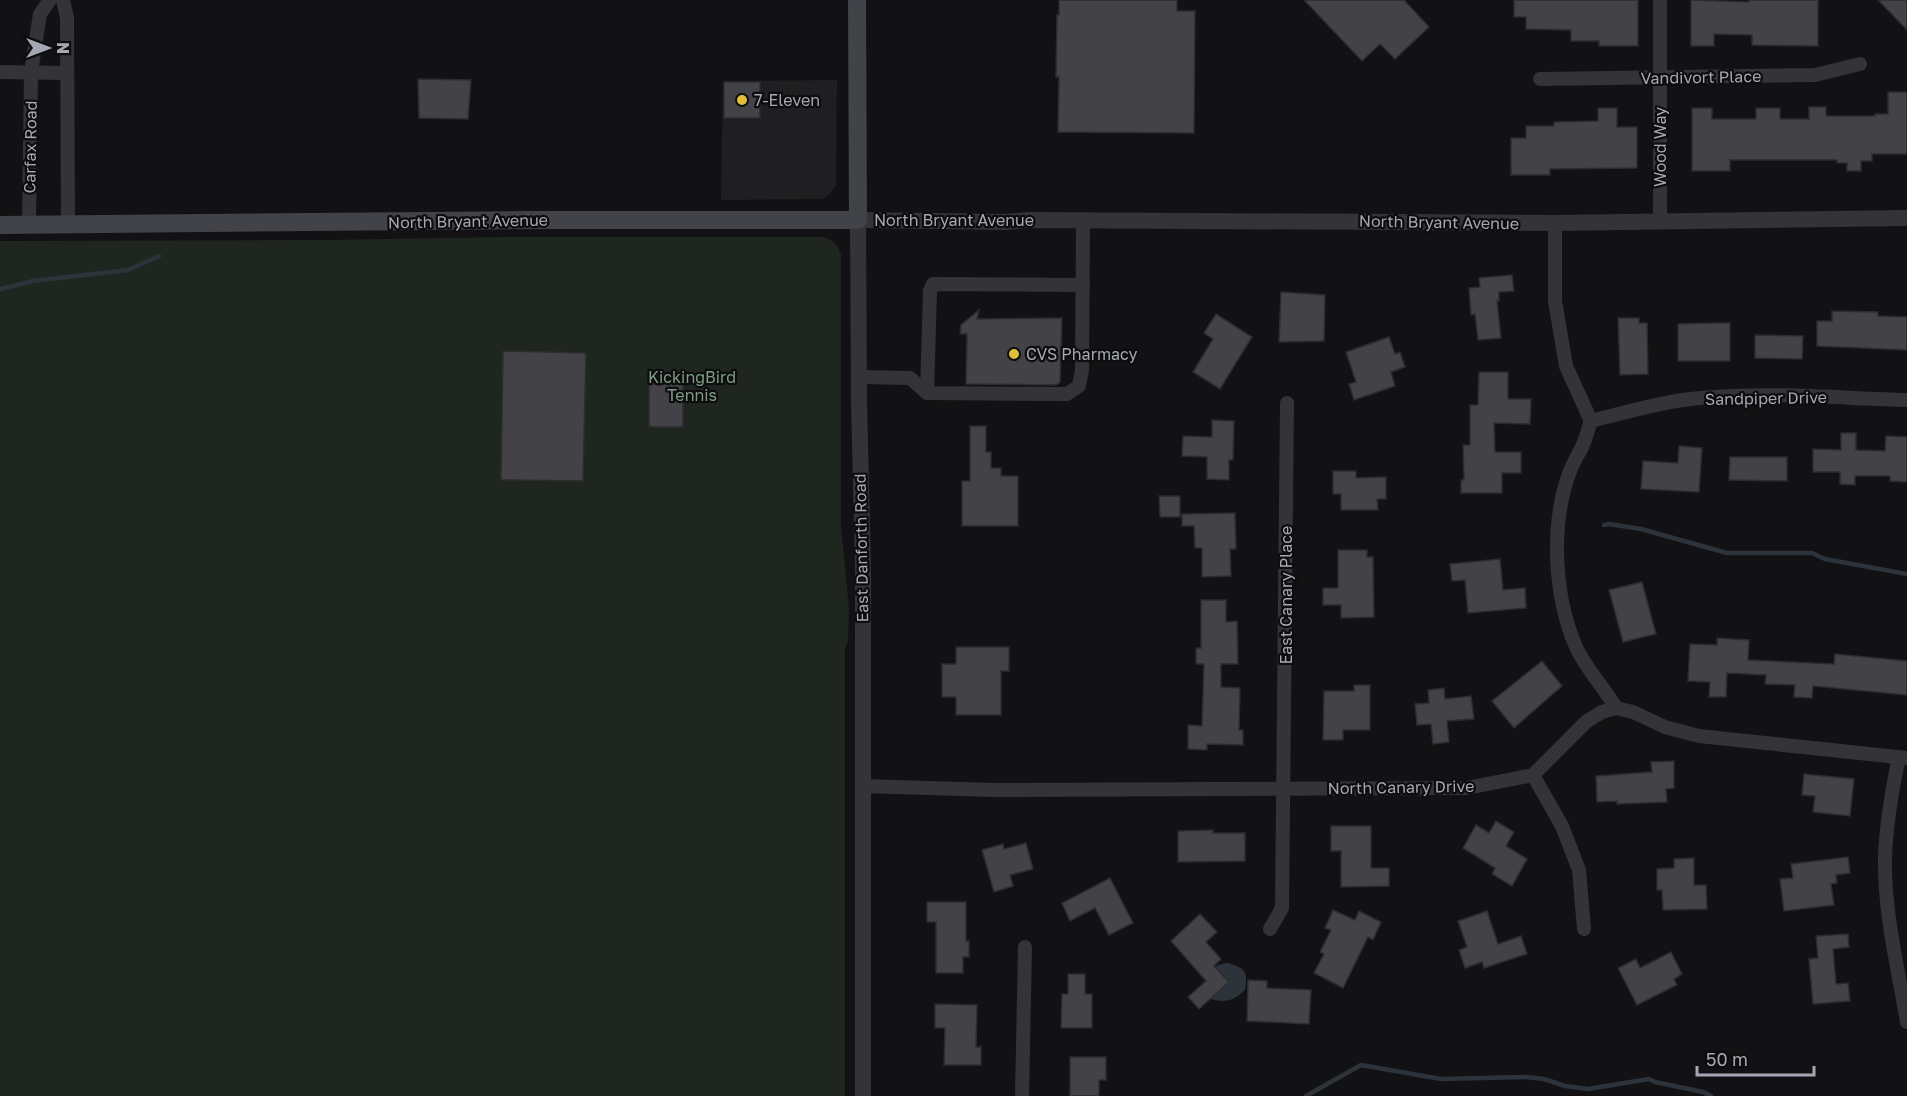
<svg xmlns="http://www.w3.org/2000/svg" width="1907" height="1096" font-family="'Golos Text',sans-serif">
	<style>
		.built { fill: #1f1e21 }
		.green { fill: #1f2620 }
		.water { fill: #2d333b }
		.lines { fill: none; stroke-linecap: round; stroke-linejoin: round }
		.stream { stroke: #2d333b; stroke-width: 4.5 }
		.building { fill: #424247; stroke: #2d2c30; stroke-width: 1.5 }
		.minor { stroke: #343438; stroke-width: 14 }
		.tertiary { stroke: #343438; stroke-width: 16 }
		.secondary { stroke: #424348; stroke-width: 18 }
		.poi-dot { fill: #e3be3b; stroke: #0d0d0f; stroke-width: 2 }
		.labels { text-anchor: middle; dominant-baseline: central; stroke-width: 4.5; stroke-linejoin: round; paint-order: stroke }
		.street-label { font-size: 16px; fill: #a5a8b3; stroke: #0d0d0f }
		.poi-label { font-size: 16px; fill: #a5a8b3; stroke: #0d0d0f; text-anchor: start }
		.park-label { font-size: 16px; fill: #7d9d83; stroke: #0d0d0f }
	</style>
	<rect width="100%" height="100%" fill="#121214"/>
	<path class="built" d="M 837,80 L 836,185 L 830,194 L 822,199 L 721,200 L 723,81 Z"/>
	<path class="green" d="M 505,237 L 822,237 C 834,240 837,243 841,255 L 841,526 L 849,608 L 848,641 L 845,649 L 845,1096 L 0,1096 L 0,241 L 326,240 Z"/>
	<path class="water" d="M 1228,963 C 1245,968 1248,971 1245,990 C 1233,1001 1226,1003 1211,999 L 1203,985 C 1208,971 1212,965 1228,963 Z"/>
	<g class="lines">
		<g class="stream">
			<path d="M 0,289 L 33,281 L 128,270 L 159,256"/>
			<path d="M 1604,525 L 1609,524 L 1641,529 L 1727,553 L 1812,553 L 1825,559 L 1907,574"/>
			<path d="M 1306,1096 L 1361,1065 L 1441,1079 L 1526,1077 L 1544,1079 L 1565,1086 L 1588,1089 L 1649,1079 L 1655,1082 L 1703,1092 L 1711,1096"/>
		</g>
	</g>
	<g class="building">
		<path d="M 1059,0 L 1177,0 L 1177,11 L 1195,11 L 1194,133 L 1058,132 L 1059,77 L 1056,77 L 1057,15 L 1059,15 Z"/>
		<path d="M 1304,0 L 1404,0 L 1429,27 L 1395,59 L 1380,44 L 1362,61 Z"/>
		<path d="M 1514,0 L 1638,0 L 1638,46 L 1599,46 L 1599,41 L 1571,41 L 1571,30 L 1526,29 L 1526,17 L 1514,17 Z"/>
		<path d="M 1691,0 L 1749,2 L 1749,0 L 1818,0 L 1818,46 L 1752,45 L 1752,35 L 1714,34 L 1714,46 L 1691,46 Z"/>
		<path d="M 1878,0 L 1907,0 L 1907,30 Z"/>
		<path d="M 418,79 L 471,80 L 468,119 L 419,118 Z"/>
		<rect x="724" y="82" width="36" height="36"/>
		<path d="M 1888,92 L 1907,92 L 1907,154 L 1872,154 L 1872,161 L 1861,161 L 1861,171 L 1847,171 L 1847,163 L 1837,163 L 1837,160 L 1730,160 L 1730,171 L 1692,171 L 1692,108 L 1712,108 L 1712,119 L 1756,119 L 1756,108 L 1780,108 L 1780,119 L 1809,119 L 1809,107 L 1826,107 L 1826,116 L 1875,116 L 1875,114 L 1888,114 Z"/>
		<path d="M 1598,108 L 1617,108 L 1617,127 L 1637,127 L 1637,168 L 1550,169 L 1550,175 L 1511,175 L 1511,138 L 1526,138 L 1526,126 L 1554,126 L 1554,122 L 1598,121 Z"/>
		<path d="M 1512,275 L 1514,291 L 1499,292 L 1499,301 L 1497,301 L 1501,338 L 1478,340 L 1475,314 L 1471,315 L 1469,288 L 1480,287 L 1479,278 Z"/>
		<path d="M 1281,292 L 1325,295 L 1324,341 L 1279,342 Z"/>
		<path d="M 979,310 L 977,319 L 1062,318 L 1060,382 L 1056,385 L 966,384 L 967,334 L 960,334 L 961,325 Z"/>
		<path d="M 1832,311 L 1878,312 L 1878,316 L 1907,317 L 1907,350 L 1817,346 L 1817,321 L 1832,321 Z"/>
		<path d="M 1216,314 L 1252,337 L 1220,389 L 1193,372 L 1213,339 L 1204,333 Z"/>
		<path d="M 1618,318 L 1639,318 L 1639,323 L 1647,323 L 1648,374 L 1620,375 Z"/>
		<path d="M 1714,323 L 1730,323 L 1730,361 L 1678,361 L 1678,324 Z"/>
		<path d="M 1755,335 L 1803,336 L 1802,359 L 1755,358 Z"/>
		<path d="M 1389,337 L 1395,354 L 1400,352 L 1405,367 L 1391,372 L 1395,386 L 1354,400 L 1349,384 L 1356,382 L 1346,352 Z"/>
		<path d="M 503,351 L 586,353 L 583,481 L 501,480 Z"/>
		<path d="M 1479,372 L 1508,372 L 1508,399 L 1531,399 L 1530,424 L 1494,423 L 1495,452 L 1521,452 L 1521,473 L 1502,473 L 1502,493 L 1461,493 L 1461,480 L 1464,480 L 1463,445 L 1470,445 L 1470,405 L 1478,405 Z"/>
		<rect x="649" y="383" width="34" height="44"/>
		<path d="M 1212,420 L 1234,421 L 1233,460 L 1229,460 L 1229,480 L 1207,479 L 1207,457 L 1182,456 L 1183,436 L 1212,437 Z"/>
		<path d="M 970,426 L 986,426 L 986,452 L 991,452 L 991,468 L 1001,468 L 1001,476 L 1018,476 L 1018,526 L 962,526 L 962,481 L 970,481 Z"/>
		<path d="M 1841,433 L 1856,433 L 1856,450 L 1885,451 L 1886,436 L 1907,437 L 1907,482 L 1890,481 L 1890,476 L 1855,476 L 1855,485 L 1840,484 L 1840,472 L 1813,472 L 1813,449 L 1841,450 Z"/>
		<path d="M 1679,446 L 1702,448 L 1699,492 L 1641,489 L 1643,461 L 1678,463 Z"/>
		<path d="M 1730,457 L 1787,457 L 1787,481 L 1729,480 Z"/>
		<path d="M 1333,471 L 1356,471 L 1356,478 L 1386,477 L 1386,499 L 1377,499 L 1378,510 L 1341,510 L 1341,494 L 1333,494 Z"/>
		<path d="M 1159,496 L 1180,496 L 1180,517 L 1160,517 Z"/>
		<path d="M 1235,513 L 1236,549 L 1230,549 L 1231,576 L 1202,577 L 1202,548 L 1195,548 L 1194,526 L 1182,526 L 1182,514 Z"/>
		<path d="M 1338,550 L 1367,550 L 1367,557 L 1373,557 L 1374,617 L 1341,618 L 1341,605 L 1323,605 L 1323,588 L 1338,588 Z"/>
		<path d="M 1500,559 L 1503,590 L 1525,588 L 1526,608 L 1468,613 L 1465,580 L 1452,581 L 1450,564 Z"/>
		<path d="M 1642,582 L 1656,634 L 1623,642 L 1609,590 Z"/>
		<path d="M 1201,600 L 1226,600 L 1226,622 L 1237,621 L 1238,664 L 1221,664 L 1221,687 L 1240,688 L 1239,730 L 1243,730 L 1243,745 L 1207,744 L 1207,750 L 1188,749 L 1188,725 L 1202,726 L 1204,664 L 1196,664 L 1196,648 L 1201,648 Z"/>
		<path d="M 1717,638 L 1749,640 L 1748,660 L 1834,664 L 1835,654 L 1907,661 L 1907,695 L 1813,686 L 1812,698 L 1794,697 L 1795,685 L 1765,684 L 1766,675 L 1727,673 L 1726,697 L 1709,697 L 1710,682 L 1688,681 L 1690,644 L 1717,645 Z"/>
		<path d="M 956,647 L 1009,647 L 1009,671 L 1001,671 L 1001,715 L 956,715 L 956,697 L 942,697 L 942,664 L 956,664 Z"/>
		<path d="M 1542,661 L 1562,686 L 1514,728 L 1492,701 Z"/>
		<path d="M 1354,685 L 1370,685 L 1370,730 L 1343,730 L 1343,740 L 1323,740 L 1324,691 L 1354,691 Z"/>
		<path d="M 1444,688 L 1445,699 L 1471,696 L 1474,719 L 1447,721 L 1449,742 L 1433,744 L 1431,724 L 1417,725 L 1415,704 L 1429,703 L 1428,690 Z"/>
		<path d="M 1674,761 L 1674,788 L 1666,789 L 1667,802 L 1617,804 L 1617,801 L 1597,802 L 1596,776 L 1652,772 L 1651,762 Z"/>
		<path d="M 1804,774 L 1854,779 L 1850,816 L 1813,812 L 1815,796 L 1802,795 Z"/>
		<path d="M 1496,821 L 1514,832 L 1506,846 L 1527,859 L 1512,886 L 1492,874 L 1495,868 L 1463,848 L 1476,825 L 1489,833 Z"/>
		<path d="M 1331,826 L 1371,826 L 1371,868 L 1389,868 L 1389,886 L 1341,887 L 1341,851 L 1331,851 Z"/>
		<path d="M 1213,830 L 1213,833 L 1245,833 L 1245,861 L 1178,862 L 1178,831 Z"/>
		<path d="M 1026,843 L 1033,869 L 1010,875 L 1013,886 L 994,892 L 982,850 L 1003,844 L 1004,849 Z"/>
		<path d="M 1848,857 L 1850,873 L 1836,875 L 1837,883 L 1831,884 L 1834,905 L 1784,911 L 1780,879 L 1793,878 L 1791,864 Z"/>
		<path d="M 1694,858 L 1694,885 L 1706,885 L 1707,909 L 1663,910 L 1662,890 L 1657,890 L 1657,869 L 1674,868 L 1674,859 Z"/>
		<path d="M 1110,878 L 1133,923 L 1109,935 L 1095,908 L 1070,921 L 1062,903 Z"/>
		<path d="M 927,902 L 966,902 L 966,941 L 969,941 L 969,957 L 963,957 L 963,973 L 936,973 L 936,922 L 927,922 Z"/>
		<path d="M 1333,910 L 1355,920 L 1359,911 L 1381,922 L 1373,940 L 1368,937 L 1343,988 L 1314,973 L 1324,954 L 1320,952 L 1331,930 L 1325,928 Z"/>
		<path d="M 1487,911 L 1498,944 L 1521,936 L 1527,954 L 1484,968 L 1482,962 L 1465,968 L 1459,950 L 1467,947 L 1458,921 Z"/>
		<path d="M 1200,914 L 1217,932 L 1206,942 L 1221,959 L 1214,966 L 1229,982 L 1199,1009 L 1188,997 L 1206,981 L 1171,941 Z"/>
		<path d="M 1848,934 L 1849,947 L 1833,949 L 1836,984 L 1848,983 L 1850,1001 L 1813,1004 L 1809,959 L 1818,958 L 1816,936 Z"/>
		<path d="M 1671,952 L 1682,974 L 1674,979 L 1677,985 L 1637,1005 L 1618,968 L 1636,959 L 1640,968 Z"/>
		<path d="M 1068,974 L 1085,974 L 1085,994 L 1092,994 L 1092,1028 L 1061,1028 L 1062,994 L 1068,994 Z"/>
		<path d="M 1248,980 L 1267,981 L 1267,988 L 1311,990 L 1309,1024 L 1247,1021 Z"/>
		<path d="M 935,1004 L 977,1005 L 976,1047 L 981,1047 L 981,1065 L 944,1065 L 945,1028 L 935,1028 Z"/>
		<path d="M 1070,1057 L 1106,1057 L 1106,1080 L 1099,1080 L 1099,1096 L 1070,1096 Z"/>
	</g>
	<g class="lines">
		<g class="minor">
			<path d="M 63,0 L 67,18 L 68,225"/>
			<path d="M 1660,0 L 1660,221"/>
			<path d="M 0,72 L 66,73"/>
			<path d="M 1540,79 L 1815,75 L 1860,64"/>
			<path d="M 1555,223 L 1555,301 L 1566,366 L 1591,421 C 1588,429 1586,439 1582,447 C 1578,455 1573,463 1570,471 C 1550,524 1554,596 1576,647 C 1586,669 1604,687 1616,708"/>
			<path d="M 29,225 L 31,72 L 40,14 L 50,0"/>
			<path d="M 859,377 L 910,378 L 927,393 L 1067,394 L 1079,386 L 1082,370 L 1083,221"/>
			<path d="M 927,393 L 930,291 L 933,284 L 1083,285"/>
			<path d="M 1591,421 C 1624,413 1656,403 1690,399 C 1762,391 1835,398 1907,400"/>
			<path d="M 1899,757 C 1892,790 1886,824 1885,858 C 1884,913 1898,968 1907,1022"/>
			<path d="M 1533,775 L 1562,826 L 1579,870 L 1584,929"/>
			<path d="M 863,786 L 993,790 L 1467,788 L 1533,775 L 1587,721 L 1602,712 L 1616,708 L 1633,712 L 1665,727 L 1699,736 L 1907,758"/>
			<path d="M 1270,929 L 1282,908 L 1287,403"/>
			<path d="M 1022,1096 L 1025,947"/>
		</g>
		<path class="tertiary" d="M 863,1096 L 863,568 L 859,401 L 858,220 L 1005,222 L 1029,220 L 1555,223 L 1907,218"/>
		<path class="secondary" d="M 0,225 L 529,220 L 858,220 L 857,0"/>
	</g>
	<g class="poi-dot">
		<circle cx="742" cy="100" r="6"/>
		<circle cx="1014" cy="354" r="6"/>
	</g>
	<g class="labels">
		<g class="street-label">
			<text transform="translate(1701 77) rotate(-1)">Vandivort Place</text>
			<text transform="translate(30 147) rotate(-89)">Carfax Road</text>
			<text transform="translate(1660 147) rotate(-90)">Wood Way</text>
			<text x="954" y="220">North Bryant Avenue</text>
			<text transform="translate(468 221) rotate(-1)">North Bryant Avenue</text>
			<text transform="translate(1439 222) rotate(1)">North Bryant Avenue</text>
			<text transform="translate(1766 398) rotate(-1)">Sandpiper Drive</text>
			<text transform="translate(861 548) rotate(-91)">East Danforth Road</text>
			<text transform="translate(1286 595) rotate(-90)">East Canary Place</text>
			<text transform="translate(1401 787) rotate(-1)">North Canary Drive</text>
		</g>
		<g class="poi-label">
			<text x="754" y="100">7-Eleven</text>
			<text x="1026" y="354">CVS Pharmacy</text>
		</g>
		<g class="park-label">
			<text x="692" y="377">KickingBird<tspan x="692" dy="18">Tennis</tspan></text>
		</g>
	</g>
	<g transform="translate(48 48) rotate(90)" stroke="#0d0d0f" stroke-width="4.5" paint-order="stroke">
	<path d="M0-4.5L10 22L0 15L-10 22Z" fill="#a5a8b3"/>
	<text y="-9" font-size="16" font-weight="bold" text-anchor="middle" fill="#a5a8b3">N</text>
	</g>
	<path d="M1697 1066v9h117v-9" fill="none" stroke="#a5a8b3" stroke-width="3"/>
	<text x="1706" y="1066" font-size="18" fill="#a5a8b3" stroke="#0d0d0f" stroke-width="4.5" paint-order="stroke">50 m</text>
</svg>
